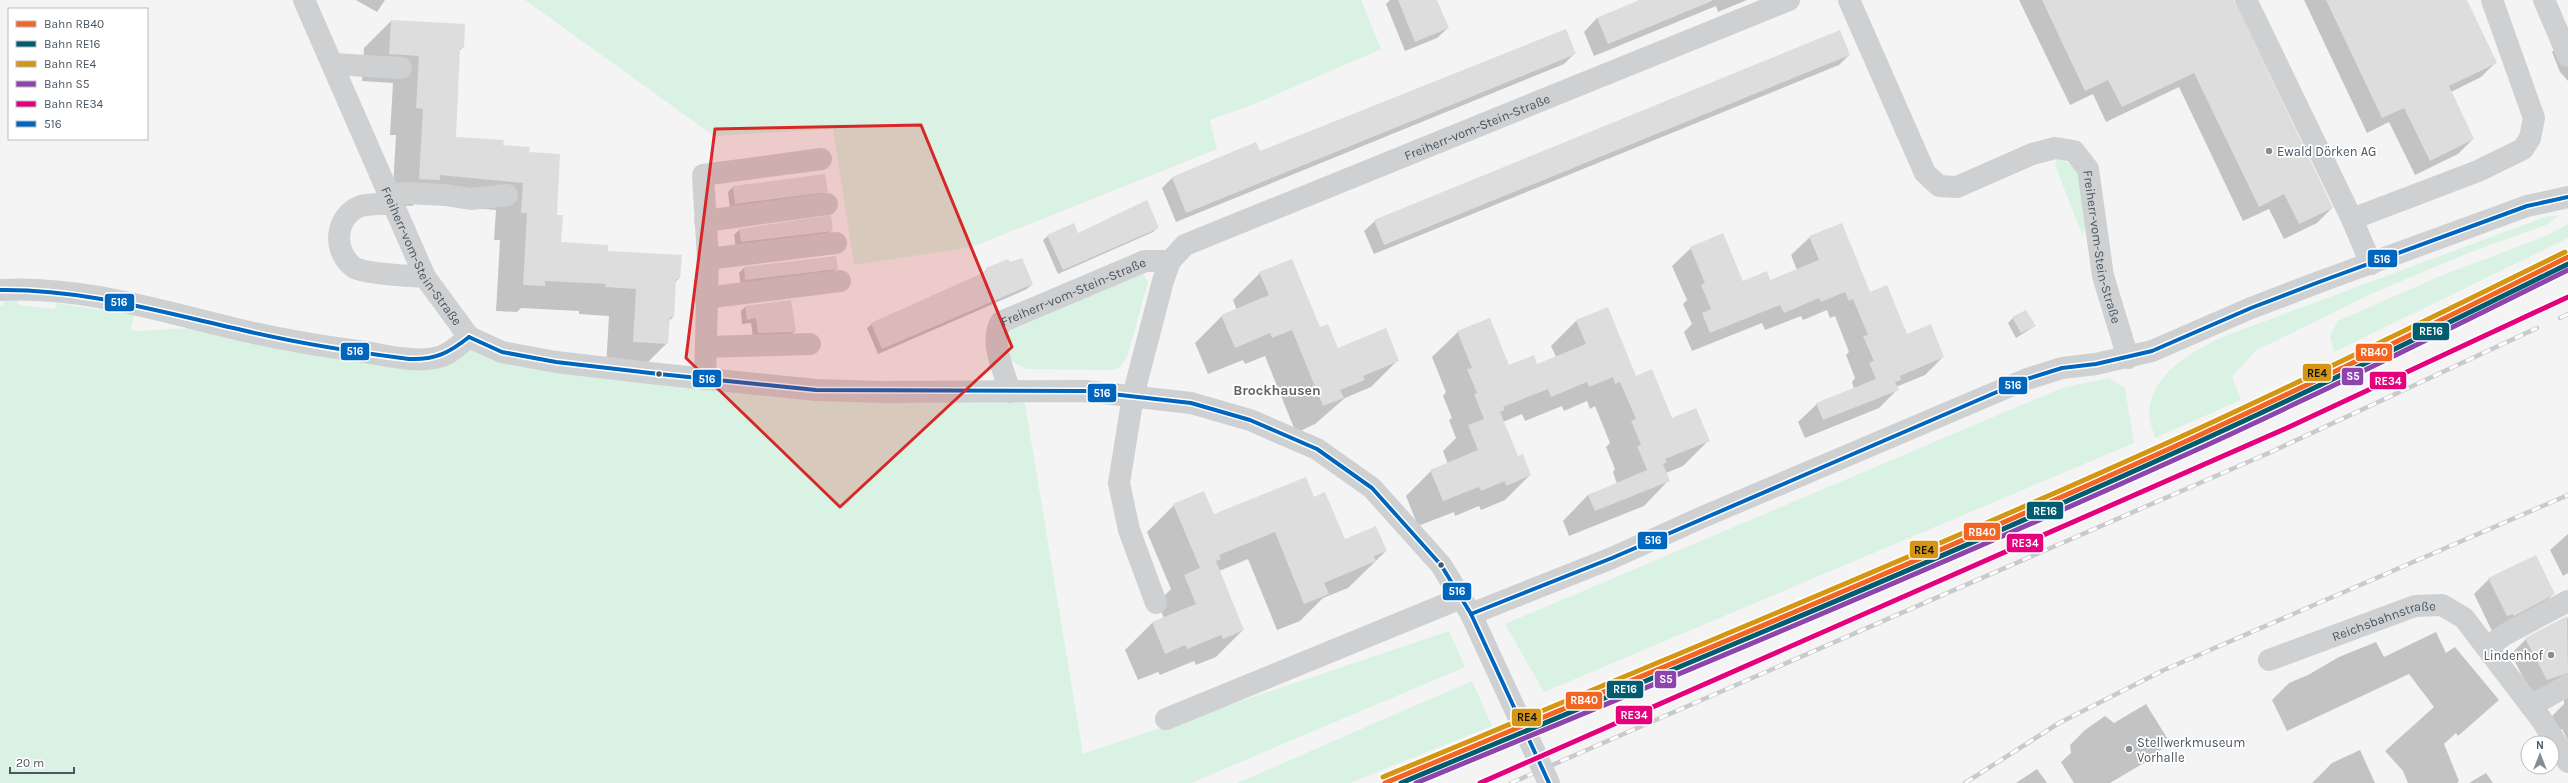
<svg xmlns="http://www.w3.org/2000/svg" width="2568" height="783" font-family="Karla,sans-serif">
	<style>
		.green { fill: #d9f2e3 }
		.shadow { fill: #0003 }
		.building { fill: #ddddde }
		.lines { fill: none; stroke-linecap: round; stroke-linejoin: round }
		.minor { stroke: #ced0d2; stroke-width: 22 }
		.rail-casing { stroke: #c9cacc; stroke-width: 4.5 }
		.rail { stroke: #fff; stroke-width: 3; stroke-dasharray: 9; stroke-linecap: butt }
		.minor-bridge { stroke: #ced0d2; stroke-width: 22 }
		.bus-1-casing { stroke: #fff; stroke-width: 7 }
		.bus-1 { stroke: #0065bd; stroke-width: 4 }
		.rail-1-casing { stroke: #fff; stroke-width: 8 }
		.rail-2-casing { stroke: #fff; stroke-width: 8 }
		.rail-3-casing { stroke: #fff; stroke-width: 8 }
		.rail-4-casing { stroke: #fff; stroke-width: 8 }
		.rail-5-casing { stroke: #fff; stroke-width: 8 }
		.rail-1 { stroke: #f26522; stroke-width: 5 }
		.rail-2 { stroke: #005c6e; stroke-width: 5 }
		.rail-3 { stroke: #d49613; stroke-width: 5 }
		.rail-4 { stroke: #8e44ad; stroke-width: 5 }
		.rail-5 { stroke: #e5007d; stroke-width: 5 }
		.marked { fill: #d62828; fill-opacity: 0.2; stroke: #d62828; stroke-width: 3; stroke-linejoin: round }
		.poi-dot { fill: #868d94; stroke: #fff; stroke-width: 1.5 }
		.bus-dot { fill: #4a5661; stroke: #fff; stroke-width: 1.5 }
		.labels { text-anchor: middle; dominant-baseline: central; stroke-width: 3.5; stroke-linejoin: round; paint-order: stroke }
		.street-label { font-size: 13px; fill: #4a5661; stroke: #fff }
		.poi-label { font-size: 13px; fill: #4a5661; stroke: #fff; text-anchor: start }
		.neighbourhood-label { font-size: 14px; font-weight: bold; fill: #5f6368; stroke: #fff }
		.line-badge { stroke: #fff; stroke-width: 1.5 }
		.badge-label { font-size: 11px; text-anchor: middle; font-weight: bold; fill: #fff }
		.pale-badge-label { font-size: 11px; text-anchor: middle; font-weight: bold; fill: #111 }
	</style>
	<rect width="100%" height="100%" fill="#f4f4f4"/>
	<g class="green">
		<path d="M 525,0 L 1361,0 L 1381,49 L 1252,105 L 1210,120 L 1217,149 L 972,247 L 854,265 L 833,129 L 714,136 Z"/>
		<path d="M 2057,158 L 2072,165 L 2077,171 L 2086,224 L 2083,237 L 2055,165 Z"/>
		<path d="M 2560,215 L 2546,225 L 2468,253 L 2373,293 L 2257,350 L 2232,376 L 2241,400 L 2155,438 C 2153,430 2149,421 2149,414 C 2151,373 2191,353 2222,337 L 2545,217 Z"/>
		<path d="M 2568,224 L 2568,238 L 2334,352 L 2330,336 L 2338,321 L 2438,277 L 2548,235 Z"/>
		<path d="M 1143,274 L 1148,282 L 1127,357 L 1120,367 L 1111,370 L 1026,369 L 1009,360 L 1005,347 L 1009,328 Z"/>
		<path d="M 4,300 L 18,300 L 18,305 L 55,309 L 56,303 L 134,315 L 131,329 L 137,331 L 224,326 L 415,359 L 469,337 L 659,374 L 1023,392 L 1083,754 L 1449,631 L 1465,667 L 1191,783 L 0,783 L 0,305 L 3,305 Z"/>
		<path d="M 2109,378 L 2125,388 L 2134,443 L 1544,692 L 1505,624 L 2062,388 Z"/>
		<path d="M 1472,681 L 1492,726 L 1350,783 L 1237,783 Z"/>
	</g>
	<g class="shadow">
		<path d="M 356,0 L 385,0 L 377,12 Z"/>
		<path d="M 1390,0 L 1436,0 L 1448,28 L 1437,38 L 1405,51 L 1386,4 Z"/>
		<path d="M 1642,0 L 1747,0 L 1718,12 L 1716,6 L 1594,56 L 1584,32 L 1597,18 Z"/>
		<path d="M 2019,0 L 2233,0 L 2332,208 L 2317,223 L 2284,239 L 2269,209 L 2243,221 L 2179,87 L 2106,122 L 2093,94 L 2070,105 Z"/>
		<path d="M 2304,0 L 2466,0 L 2496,62 L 2481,77 L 2451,92 L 2473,139 L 2458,154 L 2415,175 L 2389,122 L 2367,133 Z"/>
		<path d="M 391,21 L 463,47 L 459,51 L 455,138 L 528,153 L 556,216 L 560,243 L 607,252 L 679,278 L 675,283 L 673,317 L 669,321 L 667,343 L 640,370 L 606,368 L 609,316 L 579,314 L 579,311 L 521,308 L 517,312 L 496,311 L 500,240 L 494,240 L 496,210 L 416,202 L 412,206 L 392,205 L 396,135 L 390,135 L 393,83 L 362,81 L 364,48 Z"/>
		<path d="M 2568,36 L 2568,81 L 2560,72 L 2552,52 Z"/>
		<path d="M 1574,54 L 1564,64 L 1176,222 L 1162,188 L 1172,178 L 1256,143 L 1259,152 Z"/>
		<path d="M 1849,55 L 1839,65 L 1374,254 L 1364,231 L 1375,221 Z"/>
		<path d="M 825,176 L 826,191 L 822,196 L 730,209 L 728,192 L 733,187 Z"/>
		<path d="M 1158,227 L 1153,232 L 1058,274 L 1043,240 L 1048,236 Z"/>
		<path d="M 739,230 L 832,230 L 827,235 L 736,247 L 734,235 Z"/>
		<path d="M 1810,237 L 1869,293 L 1906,335 L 1943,357 L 1925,375 L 1896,387 L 1897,390 L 1879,408 L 1805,438 L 1798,422 L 1817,404 L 1854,389 L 1852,382 L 1855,378 L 1846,355 L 1849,352 L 1835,316 L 1830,318 L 1827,310 L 1803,320 L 1801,316 L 1765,330 L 1762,323 L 1692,351 L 1684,332 L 1692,324 L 1683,304 L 1687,300 L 1672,266 L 1691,248 L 1742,282 L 1770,281 L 1797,270 L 1791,255 Z"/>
		<path d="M 1010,264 L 1032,284 L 1027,289 L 878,354 L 867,328 L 872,324 L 982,274 L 987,269 Z"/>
		<path d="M 744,268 L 837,268 L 832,273 L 741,285 L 739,273 Z"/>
		<path d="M 1260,273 L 1337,349 L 1398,360 L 1371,387 L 1345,398 L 1315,424 L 1296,433 L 1265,356 L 1245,364 L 1243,360 L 1208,374 L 1195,343 L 1222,316 L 1237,310 L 1233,300 Z"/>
		<path d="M 745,307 L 794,332 L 790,336 L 753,337 L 751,323 L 742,324 L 741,311 Z"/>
		<path d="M 2013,318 L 2035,326 L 2016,338 L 2008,323 Z"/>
		<path d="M 1576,321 L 1635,377 L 1671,419 L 1709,440 L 1683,466 L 1666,473 L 1669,480 L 1644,506 L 1569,536 L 1563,521 L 1588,495 L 1617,484 L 1613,472 L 1615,469 L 1606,447 L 1610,443 L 1595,406 L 1590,409 L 1587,401 L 1564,411 L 1562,406 L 1525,421 L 1522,414 L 1503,422 L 1518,457 L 1530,475 L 1505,500 L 1481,510 L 1479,506 L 1455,516 L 1454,512 L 1418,526 L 1406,496 L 1431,471 L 1448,464 L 1443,451 L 1456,438 L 1449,420 L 1452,418 L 1443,396 L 1446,392 L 1432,357 L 1458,332 L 1508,367 L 1537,365 L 1556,357 L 1551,346 Z"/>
		<path d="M 1313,498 L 1344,540 L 1386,551 L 1348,588 L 1323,598 L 1300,621 L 1277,630 L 1248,559 L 1219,571 L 1243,630 L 1216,657 L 1196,665 L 1194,661 L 1160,675 L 1158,672 L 1138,680 L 1125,650 L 1152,623 L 1164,618 L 1157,603 L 1171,589 L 1147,532 L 1174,505 L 1214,515 Z"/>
		<path d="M 2568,534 L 2568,573 L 2563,576 L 2550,550 Z"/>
		<path d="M 2489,579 L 2554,593 L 2539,609 L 2492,631 L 2474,594 Z"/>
		<path d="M 2568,618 L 2568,741 L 2562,729 L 2558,731 L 2552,716 L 2564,704 L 2564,694 L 2532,695 L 2511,654 L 2526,639 Z"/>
		<path d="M 2436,632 L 2446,653 L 2455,647 L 2499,700 L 2458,736 L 2456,733 L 2444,744 L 2459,781 L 2457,783 L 2408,783 L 2403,771 L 2385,751 L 2434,707 L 2409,674 L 2287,731 L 2272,700 L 2289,683 L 2308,675 L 2339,657 L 2376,642 L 2384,657 Z"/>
		<path d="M 2146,704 L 2169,741 L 2154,757 L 2110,783 L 2074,783 L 2061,762 L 2071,753 L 2070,745 L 2085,730 L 2105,716 L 2114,723 Z"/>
		<path d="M 2360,750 L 2375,783 L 2312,783 L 2332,763 Z"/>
		<path d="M 2037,769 L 2047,783 L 2016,783 Z"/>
		<path d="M 2486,773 L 2493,783 L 2469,783 Z"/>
	</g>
	<g class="building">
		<path d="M 1398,0 L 1437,0 L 1449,28 L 1415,42 Z"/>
		<path d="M 1639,0 L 1712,0 L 1712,1 L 1608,44 L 1597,18 Z"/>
		<path d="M 2042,0 L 2234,0 L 2333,208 L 2299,224 L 2284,194 L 2259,207 L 2194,73 L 2122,107 L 2108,80 L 2085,91 Z"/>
		<path d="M 2326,0 L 2467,0 L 2497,63 L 2449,86 L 2474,139 L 2430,161 L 2404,108 L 2382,118 Z"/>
		<path d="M 391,20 L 465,24 L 464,48 L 460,48 L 456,137 L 504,140 L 503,145 L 530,147 L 529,152 L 560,154 L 557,215 L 563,215 L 561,242 L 608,245 L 608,251 L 682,255 L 680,279 L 676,279 L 674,318 L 670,317 L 668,344 L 633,342 L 636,289 L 605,287 L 606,284 L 545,281 L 545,286 L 523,285 L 527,213 L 521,213 L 523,183 L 440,175 L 440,180 L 419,179 L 423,109 L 416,108 L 419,56 L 389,54 Z"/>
		<path d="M 1566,29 L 1576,54 L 1186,213 L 1172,177 L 1256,142 L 1260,151 Z"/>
		<path d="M 1840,30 L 1850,55 L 1384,245 L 1374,220 Z"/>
		<path d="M 825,174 L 828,192 L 735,204 L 733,186 Z"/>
		<path d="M 1147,200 L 1159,228 L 1063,270 L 1047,235 L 1074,223 L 1078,233 Z"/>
		<path d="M 831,215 L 833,231 L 741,242 L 739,229 Z"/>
		<path d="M 1842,223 L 1870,292 L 1887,285 L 1907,334 L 1931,324 L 1944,357 L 1900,376 L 1901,380 L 1895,382 L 1899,390 L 1823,420 L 1816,403 L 1876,379 L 1869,363 L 1874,361 L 1863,336 L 1868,335 L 1853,299 L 1849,301 L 1845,292 L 1821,302 L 1819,298 L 1784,313 L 1780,305 L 1710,333 L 1702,313 L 1711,309 L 1701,285 L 1705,283 L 1690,247 L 1723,233 L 1743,281 L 1767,271 L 1770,280 L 1819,260 L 1809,236 Z"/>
		<path d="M 836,256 L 838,269 L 745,280 L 744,267 Z"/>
		<path d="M 1022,258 L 1033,284 L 882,349 L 871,323 L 987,271 L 986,268 L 1008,259 L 1010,262 Z"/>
		<path d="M 1292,259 L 1320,327 L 1328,324 L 1338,348 L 1386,328 L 1399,361 L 1363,376 L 1365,380 L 1340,390 L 1344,398 L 1323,406 L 1292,330 L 1272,338 L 1270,333 L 1235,348 L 1221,315 L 1269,295 L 1259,272 Z"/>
		<path d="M 791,300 L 796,332 L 758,333 L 756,318 L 747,320 L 745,306 Z"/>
		<path d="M 1608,307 L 1636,376 L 1652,369 L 1672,418 L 1696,408 L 1710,441 L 1665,459 L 1667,462 L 1663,464 L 1670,481 L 1595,511 L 1588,495 L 1647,470 L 1637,446 L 1641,445 L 1631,421 L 1636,419 L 1620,382 L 1615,384 L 1613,377 L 1589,387 L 1587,382 L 1551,397 L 1548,389 L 1503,407 L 1505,410 L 1500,412 L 1518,456 L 1523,454 L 1531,475 L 1506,486 L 1505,481 L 1481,491 L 1479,487 L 1443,501 L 1430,470 L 1478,450 L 1468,425 L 1484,419 L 1474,394 L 1477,393 L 1467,369 L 1472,368 L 1457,331 L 1490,318 L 1509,365 L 1534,355 L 1537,364 L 1586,344 L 1576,320 Z"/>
		<path d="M 2026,310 L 2036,326 L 2021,333 L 2012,317 Z"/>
		<path d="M 1306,477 L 1314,497 L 1325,492 L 1345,539 L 1376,526 L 1387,551 L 1374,556 L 1376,561 L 1324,583 L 1329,594 L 1304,604 L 1275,532 L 1219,555 L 1221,559 L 1216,561 L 1244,630 L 1223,639 L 1221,635 L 1187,649 L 1185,645 L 1165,654 L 1152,622 L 1196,604 L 1184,575 L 1200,568 L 1173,504 L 1204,491 L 1214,514 Z"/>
		<path d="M 2536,555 L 2555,594 L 2514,616 L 2513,614 L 2507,616 L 2488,578 Z"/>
		<path d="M 2567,616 L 2568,673 L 2547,680 L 2525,638 Z"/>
	</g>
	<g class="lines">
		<g class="minor">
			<path id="s1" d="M 304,0 L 425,277 L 469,337 L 502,352 L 556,362 L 659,374 L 816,390 L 883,392 L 1085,391 L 1191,403 L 1250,420 L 1317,449 L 1372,488 L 1441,565 L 1471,614 L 1482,638"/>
			<path id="s2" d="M 1849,0 L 1925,173 L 1939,186 L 1957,187 L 2032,154 L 2055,148 L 2074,151 L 2088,169 L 2103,276 L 2128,358"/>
			<path d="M 2246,0 L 2352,219 L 2478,171 L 2523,149 L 2530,138 L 2534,118 L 2492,0"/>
			<path d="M 2544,0 L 2568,56"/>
			<path d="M 333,64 L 401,68"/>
			<path d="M 388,195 L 408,193 L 445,195 L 471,199 L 507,195"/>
			<path d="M 391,204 C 382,204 370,203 361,206 C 334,216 332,253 355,268 C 366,274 410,276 425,277"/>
			<path d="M 2352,219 L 2371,264"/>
			<path d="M 705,221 L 827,204"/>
			<path d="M 708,259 L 836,243"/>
			<path d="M 0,290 C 77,286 150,308 224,326 C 268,337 313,345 358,351 C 383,354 414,364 439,357 C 450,354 460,344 469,337"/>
			<path d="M 705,298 L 840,281"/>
			<path d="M 706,347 L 810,344"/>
			<path d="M 705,379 L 708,259 L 703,175 L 821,159"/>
			<path id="s3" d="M 1010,392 C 1004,370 989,342 1001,322 L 1145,261 L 1170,261"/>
			<path id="s4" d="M 1156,603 L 1129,530 L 1119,483 L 1133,396 L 1163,281 L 1170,261 L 1185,245 L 1789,0"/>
			<path d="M 1471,614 L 1612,558 L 1705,516 L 2027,379 L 2062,368 L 2096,364 L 2152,351 L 2251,308 L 2319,282 L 2527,206 L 2568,197"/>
			<path d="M 2487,647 L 2506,634 L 2568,601"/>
			<path id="s5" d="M 2269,660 L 2415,606 L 2442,605 L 2464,618 L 2541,719 L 2568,762"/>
			<path d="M 2531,706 L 2568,685"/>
			<path d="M 1166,719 L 1461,598"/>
		</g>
		<defs>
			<g id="rail">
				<path d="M 2560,318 L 2568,314"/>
				<path d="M 1511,783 L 2271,452 L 2537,328"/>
				<path d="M 1965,783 L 2059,723 L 2164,670 L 2568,495"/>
			</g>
		</defs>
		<use href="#rail" class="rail-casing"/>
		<use href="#rail" class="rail"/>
		<path class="minor-bridge" d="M 1482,638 L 1549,783"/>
		<defs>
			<g id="bus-1">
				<path d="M 0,290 C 84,289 161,312 242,330 C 296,343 353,352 409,359 C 435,360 449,353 469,337"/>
				<path d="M 469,337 L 502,352 L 556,362 L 659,374 L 816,390 L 1085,391 L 1191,403 L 1250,420 L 1317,449 L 1372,488 L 1441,565 L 1471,614 L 1549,783"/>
				<path d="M 1471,614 L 1612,558 L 2027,379 L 2062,368 L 2096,364 L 2152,351 L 2251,308 L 2319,282 L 2527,206 L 2568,197"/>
			</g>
		</defs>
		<use href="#bus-1" class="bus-1-casing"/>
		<use href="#bus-1" class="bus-1"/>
		<defs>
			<path id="rail-1" d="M 1385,783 C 1647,674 1910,566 2169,449 C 2304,388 2436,323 2568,257"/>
			<path id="rail-2" d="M 1401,783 C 1659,675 1919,569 2174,453 C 2307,393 2438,328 2568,264"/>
			<path id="rail-3" d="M 1383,777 C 1645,668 1908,560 2167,443 C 2301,382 2433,317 2565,252"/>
			<path id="rail-4" d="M 1416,783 C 1670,678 1924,573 2174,460 C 2307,400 2437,335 2568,270"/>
			<path id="rail-5" d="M 1480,783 L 2289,427 L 2568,297"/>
		</defs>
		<use href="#rail-1" class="rail-1-casing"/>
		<use href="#rail-2" class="rail-2-casing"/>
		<use href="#rail-3" class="rail-3-casing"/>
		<use href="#rail-4" class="rail-4-casing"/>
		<use href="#rail-5" class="rail-5-casing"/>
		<use href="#rail-1" class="rail-1"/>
		<use href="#rail-2" class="rail-2"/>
		<use href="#rail-3" class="rail-3"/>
		<use href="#rail-4" class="rail-4"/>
		<use href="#rail-5" class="rail-5"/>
	</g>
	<path class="marked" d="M 921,125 L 1012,347 L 840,507 L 686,358 L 715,129 Z"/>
	<g class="poi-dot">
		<circle cx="2269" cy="151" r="4"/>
		<circle cx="2551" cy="655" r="4"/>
		<circle cx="2129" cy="749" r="4"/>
	</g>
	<g class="bus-dot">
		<circle cx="659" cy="374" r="3.5"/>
		<circle cx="1441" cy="565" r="3.5"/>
	</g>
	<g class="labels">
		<g class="street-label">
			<text stroke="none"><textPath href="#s4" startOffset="691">Freiherr-vom-Stein-Straße</textPath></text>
			<text stroke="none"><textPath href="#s2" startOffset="453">Freiherr-vom-Stein-Straße</textPath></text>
			<text stroke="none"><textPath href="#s1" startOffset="282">Freiherr-vom-Stein-Straße</textPath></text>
			<text stroke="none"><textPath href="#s3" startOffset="151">Freiherr-vom-Stein-Straße</textPath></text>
			<text stroke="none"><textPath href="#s5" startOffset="122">Reichsbahnstraße</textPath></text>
		</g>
		<g class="poi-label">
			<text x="2277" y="151">Ewald Dörken AG</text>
			<text x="2543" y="655" text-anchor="end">Lindenhof</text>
			<text x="2137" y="742">Stellwerkmuseum<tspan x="2137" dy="15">Vorhalle</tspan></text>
		</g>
		<g class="neighbourhood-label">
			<text x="1277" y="390">Brockhausen</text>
		</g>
	</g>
	<g class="line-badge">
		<rect x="2367" y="249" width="31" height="19" rx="4" fill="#0065bd"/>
		<rect x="104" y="293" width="31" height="19" rx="4" fill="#0065bd"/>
		<rect x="2412" y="322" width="38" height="19" rx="4" fill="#005c6e"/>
		<rect x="340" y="342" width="30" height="19" rx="4" fill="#0065bd"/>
		<rect x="2355" y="343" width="38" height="19" rx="4" fill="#f26522"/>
		<rect x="2302" y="363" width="30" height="19" rx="4" fill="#d49613"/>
		<rect x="2341" y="367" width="23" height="19" rx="4" fill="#8e44ad"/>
		<rect x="692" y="369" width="30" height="19" rx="4" fill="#0065bd"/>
		<rect x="2369" y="371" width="38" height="19" rx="4" fill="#e5007d"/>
		<rect x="1998" y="376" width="30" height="19" rx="4" fill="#0065bd"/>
		<rect x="1087" y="383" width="30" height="20" rx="4" fill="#0065bd"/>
		<rect x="2026" y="501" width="38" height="19" rx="4" fill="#005c6e"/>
		<rect x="1963" y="522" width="38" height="19" rx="4" fill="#f26522"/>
		<rect x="1637" y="531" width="31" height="19" rx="4" fill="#0065bd"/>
		<rect x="2006" y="533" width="38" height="20" rx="4" fill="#e5007d"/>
		<rect x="1909" y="540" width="30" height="19" rx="4" fill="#d49613"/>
		<rect x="1442" y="582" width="30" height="19" rx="4" fill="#0065bd"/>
		<rect x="1654" y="670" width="23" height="19" rx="4" fill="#8e44ad"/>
		<rect x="1606" y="680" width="38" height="19" rx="4" fill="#005c6e"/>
		<rect x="1565" y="691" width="38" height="19" rx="4" fill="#f26522"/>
		<rect x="1615" y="705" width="38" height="20" rx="4" fill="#e5007d"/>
		<rect x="1511" y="708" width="31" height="19" rx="4" fill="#d49613"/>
	</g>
	<g class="badge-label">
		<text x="2382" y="263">516</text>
		<text x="119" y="306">516</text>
		<text x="2431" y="335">RE16</text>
		<text x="355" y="355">516</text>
		<text x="2374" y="356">RB40</text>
		<text x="2353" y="380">S5</text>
		<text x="707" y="383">516</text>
		<text x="2388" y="385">RE34</text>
		<text x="2013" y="389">516</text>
		<text x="1102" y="397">516</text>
		<text x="2045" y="515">RE16</text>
		<text x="1982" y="536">RB40</text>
		<text x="1653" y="544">516</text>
		<text x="2025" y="547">RE34</text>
		<text x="1457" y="595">516</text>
		<text x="1666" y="683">S5</text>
		<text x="1625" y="693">RE16</text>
		<text x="1584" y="704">RB40</text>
		<text x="1634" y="719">RE34</text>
	</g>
	<g class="pale-badge-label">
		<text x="2317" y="377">RE4</text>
		<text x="1924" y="554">RE4</text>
		<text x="1527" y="721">RE4</text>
	</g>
	<rect x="8" y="8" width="140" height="132" fill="#ffffff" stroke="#b7bbc0"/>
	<rect x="16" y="21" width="20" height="6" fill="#f26522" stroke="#b7bbc0"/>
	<text x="44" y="28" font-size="12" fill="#4a5661">Bahn RB40</text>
	<rect x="16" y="41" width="20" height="6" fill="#005c6e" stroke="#b7bbc0"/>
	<text x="44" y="48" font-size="12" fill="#4a5661">Bahn RE16</text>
	<rect x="16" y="61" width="20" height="6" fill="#d49613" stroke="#b7bbc0"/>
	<text x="44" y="68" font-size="12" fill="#4a5661">Bahn RE4</text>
	<rect x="16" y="81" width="20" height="6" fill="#8e44ad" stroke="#b7bbc0"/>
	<text x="44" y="88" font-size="12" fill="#4a5661">Bahn S5</text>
	<rect x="16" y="101" width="20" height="6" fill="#e5007d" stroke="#b7bbc0"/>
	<text x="44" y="108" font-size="12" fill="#4a5661">Bahn RE34</text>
	<rect x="16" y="121" width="20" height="6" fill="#0065bd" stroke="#b7bbc0"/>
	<text x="44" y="128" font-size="12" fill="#4a5661">516</text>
	<g transform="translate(2540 755)"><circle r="19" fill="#ffffff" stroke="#b7bbc0"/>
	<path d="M0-3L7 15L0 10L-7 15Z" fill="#868d94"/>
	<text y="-6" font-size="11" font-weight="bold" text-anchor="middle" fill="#4a5661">N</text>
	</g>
	<path d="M10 767v6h64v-6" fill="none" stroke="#4a5661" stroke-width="2"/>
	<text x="16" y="767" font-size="12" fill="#4a5661" stroke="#ffffff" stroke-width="3" paint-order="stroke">20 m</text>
</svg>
